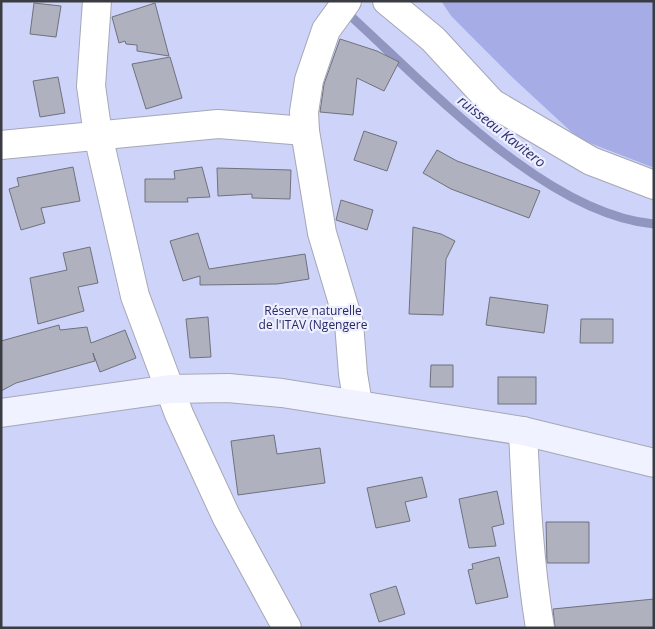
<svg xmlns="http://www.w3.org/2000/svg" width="655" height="629" font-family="'Open Sans',sans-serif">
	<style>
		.green { fill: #ced4f9 }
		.forest { fill: #a6ade6 }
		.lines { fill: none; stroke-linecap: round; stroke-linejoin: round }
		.stream { stroke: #9196c0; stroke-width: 9 }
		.building { fill: #afb1bf; stroke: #6f717d }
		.street-casing { stroke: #a5a7b5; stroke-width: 30 }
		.secondary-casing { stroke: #a5a7b5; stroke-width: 30 }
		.street { stroke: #fff; stroke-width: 28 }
		.secondary { stroke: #f0f2ff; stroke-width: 28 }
		.labels { text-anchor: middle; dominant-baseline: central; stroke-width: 4.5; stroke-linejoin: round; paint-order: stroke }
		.park-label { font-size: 12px; fill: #282769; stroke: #edeffe }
		.water-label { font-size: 14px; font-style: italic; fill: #2c2c6e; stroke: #edeffe }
	</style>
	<rect width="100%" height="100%" fill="#edeffe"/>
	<path class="green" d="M 1,1 L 441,1 L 451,16 L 579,139 L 654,168 L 654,628 L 1,628 Z"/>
	<path class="forest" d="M 441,1 L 654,1 L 654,168 L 579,139 L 513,78 L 451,16 Z"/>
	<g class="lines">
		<path class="stream" d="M 344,10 C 424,82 544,214 654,224"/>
	</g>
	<g class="building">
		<path d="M 34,3 L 61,6 L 56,37 L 30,34 Z"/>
		<path d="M 155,3 L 169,56 L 137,51 L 137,45 L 126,44 L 125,41 L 119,43 L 112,17 Z"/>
		<path d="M 340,39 L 377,51 L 399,62 L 384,91 L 357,78 L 353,115 L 320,112 L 324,84 Z"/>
		<path d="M 170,57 L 182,98 L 146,109 L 132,64 Z"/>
		<path d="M 58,77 L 65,113 L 40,117 L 33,81 Z"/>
		<path d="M 364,131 L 397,142 L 387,171 L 354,160 Z"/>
		<path d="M 437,150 L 457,161 L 540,191 L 529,218 L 451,189 L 423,173 Z"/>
		<path d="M 73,167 L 80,201 L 41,208 L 45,223 L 21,230 L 9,189 L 19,186 L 17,178 Z"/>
		<path d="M 202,167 L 210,197 L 187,198 L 188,202 L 145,202 L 145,179 L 175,179 L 174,171 Z"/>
		<path d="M 217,168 L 291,170 L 290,199 L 252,198 L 252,194 L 218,196 Z"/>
		<path d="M 341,200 L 373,210 L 367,230 L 336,220 Z"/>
		<path d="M 413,227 L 441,234 L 455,241 L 446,259 L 443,315 L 409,314 Z"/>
		<path d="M 198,233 L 209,269 L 305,254 L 309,279 L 277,284 L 200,285 L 200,276 L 183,281 L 170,241 Z"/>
		<path d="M 90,247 L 98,283 L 78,287 L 84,311 L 38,324 L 30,278 L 67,270 L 63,253 Z"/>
		<path d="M 490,297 L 548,305 L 544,333 L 486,325 Z"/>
		<path d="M 208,317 L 211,357 L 190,358 L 186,319 Z"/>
		<path d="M 581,319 L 613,319 L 613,343 L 580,343 Z"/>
		<path d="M 59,325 L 60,330 L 87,327 L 91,343 L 125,330 L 136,358 L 100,372 L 93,353 L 95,361 L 16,383 L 1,391 L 1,341 Z"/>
		<path d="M 431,365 L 453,365 L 453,387 L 430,387 Z"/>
		<rect x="498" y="377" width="38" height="27"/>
		<path d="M 274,435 L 277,454 L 320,448 L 325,483 L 238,495 L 231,441 Z"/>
		<path d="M 422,477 L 427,497 L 405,502 L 410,521 L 376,528 L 367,488 Z"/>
		<path d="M 497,491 L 504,524 L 492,527 L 496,546 L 469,548 L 459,499 Z"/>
		<path d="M 546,522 L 589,522 L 589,563 L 547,563 Z"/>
		<path d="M 499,557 L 508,597 L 476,604 L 468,570 L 473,569 L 472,564 Z"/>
		<path d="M 396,586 L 405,614 L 379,622 L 370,594 Z"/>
		<path d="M 654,599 L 654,628 L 555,628 L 553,609 Z"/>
	</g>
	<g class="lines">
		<defs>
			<g id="street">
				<path d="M 97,1 L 91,86 L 98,135 L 135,296 L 179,414 L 226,516 L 287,628"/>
				<path d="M 347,1 L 326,30 L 309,80 L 304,112 L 305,131 L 322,233 L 349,323 L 353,374 L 358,404"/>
				<path d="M 387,1 L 433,39 L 492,103 L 591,161 L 654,185"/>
				<path d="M 1,145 L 218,124 L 305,131"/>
				<path d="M 523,431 C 526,497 529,562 540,628"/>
			</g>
			<path id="secondary" d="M 1,413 L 170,389 L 228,388 L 282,393 L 523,431 L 654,463"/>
		</defs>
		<use href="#street" class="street-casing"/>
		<use href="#secondary" class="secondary-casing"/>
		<use href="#street" class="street"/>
		<use href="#secondary" class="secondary"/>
	</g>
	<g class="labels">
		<g class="park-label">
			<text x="313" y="310">Réserve naturelle<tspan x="313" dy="14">de l'ITAV (Ngengere</tspan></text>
		</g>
		<g class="water-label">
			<text transform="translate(502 131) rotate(38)">ruisseau Kavitero</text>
		</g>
	</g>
	<rect width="655" height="629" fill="none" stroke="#3b3c42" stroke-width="5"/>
</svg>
